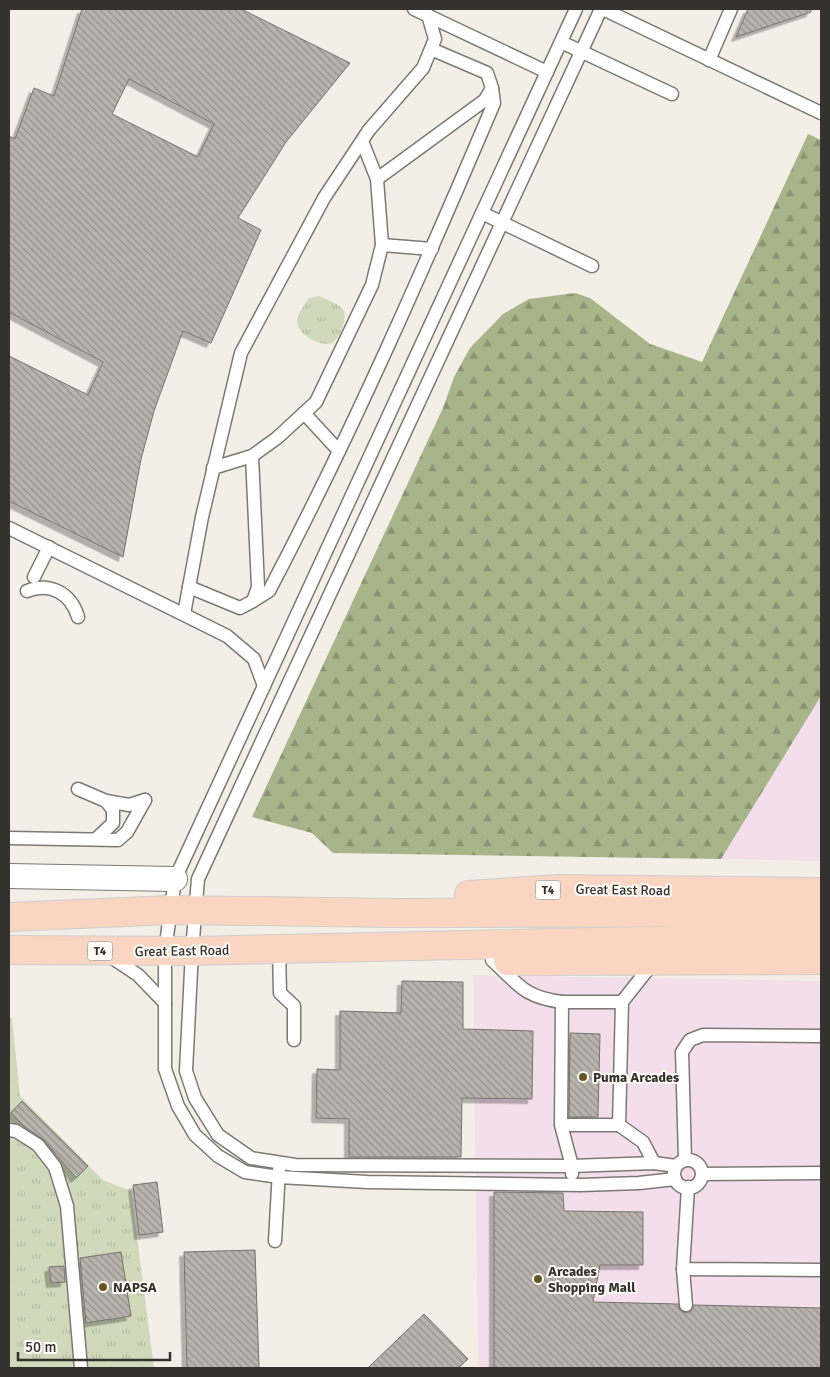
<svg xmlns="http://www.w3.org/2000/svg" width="830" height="1377" font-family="Signika,sans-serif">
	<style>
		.commercial { fill: #f4deeb }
		.grass { fill: url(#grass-tufts) }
		.forest { fill: url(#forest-firs) }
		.building { fill: url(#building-back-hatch); stroke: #77726c; fill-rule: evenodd; filter: url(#shadow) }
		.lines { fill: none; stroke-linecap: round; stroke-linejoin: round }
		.service-casing { stroke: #7c7972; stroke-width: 15 }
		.minor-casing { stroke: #7c7972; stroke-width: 26 }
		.primary-casing { stroke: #cececd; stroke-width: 30 }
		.service { stroke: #fff; stroke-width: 12 }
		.minor { stroke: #fff; stroke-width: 24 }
		.primary { stroke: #fad6c2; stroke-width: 28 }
		.poi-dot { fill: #665623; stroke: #fffcf7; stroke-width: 2 }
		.labels { text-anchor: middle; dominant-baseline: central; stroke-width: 4; stroke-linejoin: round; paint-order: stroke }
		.shield { fill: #fffcf7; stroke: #716f6b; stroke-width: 1 }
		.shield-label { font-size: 12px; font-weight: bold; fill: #34322f }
		.street-label { font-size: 14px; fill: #34322f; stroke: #fffcf7 }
		.poi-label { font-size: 14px; font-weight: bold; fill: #34322f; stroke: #fffcf7; text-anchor: start }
	</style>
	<defs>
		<pattern id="grass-tufts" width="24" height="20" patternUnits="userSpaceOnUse" patternTransform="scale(1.25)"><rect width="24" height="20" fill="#d0daba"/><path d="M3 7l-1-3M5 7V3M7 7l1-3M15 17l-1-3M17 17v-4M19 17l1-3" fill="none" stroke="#b3bca0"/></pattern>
		<pattern id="forest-firs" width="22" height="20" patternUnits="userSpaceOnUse" patternTransform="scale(1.25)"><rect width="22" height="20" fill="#a8b58b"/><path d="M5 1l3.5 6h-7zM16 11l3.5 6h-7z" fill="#8a9472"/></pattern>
		<pattern id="building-back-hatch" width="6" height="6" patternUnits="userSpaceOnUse" patternTransform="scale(1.25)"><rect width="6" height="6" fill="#b8b3ac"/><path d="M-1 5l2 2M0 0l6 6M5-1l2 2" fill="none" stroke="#96928c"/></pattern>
		<filter id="shadow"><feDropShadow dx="-4.5" dy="4.5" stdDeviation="0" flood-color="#0004"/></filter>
	</defs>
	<rect width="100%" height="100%" fill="#f3efe7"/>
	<g class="commercial">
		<path d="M 821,696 L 821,861 L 721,859 Z"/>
		<path d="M 473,975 L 821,981 L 821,1368 L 478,1368 Z"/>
	</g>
	<g class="grass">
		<path d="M 319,296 C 340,306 351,306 341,331 C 339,335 336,341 332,343 C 320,348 295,333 297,319 C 299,312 305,304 309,298 Z"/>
		<path d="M 9,1018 L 12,1018 L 20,1096 L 103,1180 L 131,1191 L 154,1368 L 9,1368 Z"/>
	</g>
	<path class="forest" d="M 808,134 L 821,140 L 821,696 L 721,859 L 333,853 L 312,833 L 252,817 L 443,408 L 454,377 L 470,348 L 503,314 L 529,299 L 575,293 L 590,298 L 650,344 L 702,362 Z"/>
	<g class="building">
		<path d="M 82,9 L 241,9 L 350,63 L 286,142 L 238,218 L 261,230 L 211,343 L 183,331 L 154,411 L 141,459 L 123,557 L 9,501 L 9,356 L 88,395 L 103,362 L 9,312 L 9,136 L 15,139 L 34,88 L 54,96 ZM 129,79 L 214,124 L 198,157 L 112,114 Z"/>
		<path d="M 748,9 L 811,9 L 811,12 L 736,37 Z"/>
		<path d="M 402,981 L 463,982 L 463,1029 L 533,1031 L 532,1099 L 462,1098 L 461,1157 L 349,1157 L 349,1119 L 316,1118 L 317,1069 L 340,1070 L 340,1011 L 401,1013 Z"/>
		<path d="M 570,1033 L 600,1034 L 598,1117 L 569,1117 Z"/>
		<path d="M 22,1101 L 88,1166 L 76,1178 L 44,1140 L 25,1127 L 11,1113 Z"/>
		<path d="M 157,1182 L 163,1232 L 139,1235 L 133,1185 Z"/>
		<path d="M 494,1192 L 563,1193 L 564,1211 L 643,1212 L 643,1265 L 600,1265 L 593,1302 L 678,1304 L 680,1310 L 686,1313 L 691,1311 L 694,1305 L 821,1308 L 821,1368 L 494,1368 Z"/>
		<path d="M 255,1250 L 259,1368 L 187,1368 L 184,1252 Z"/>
		<path d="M 121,1252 L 131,1316 L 86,1323 L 80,1258 Z"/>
		<path d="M 64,1266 L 65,1282 L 51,1283 L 49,1267 Z"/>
		<path d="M 424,1314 L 468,1359 L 458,1368 L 368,1368 Z"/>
	</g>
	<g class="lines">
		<defs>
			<g id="service">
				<path d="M 414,9 L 547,72"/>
				<path d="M 576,9 L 175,879 L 165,951 L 165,1069 L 178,1106 L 195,1135 L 218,1156 L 245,1172 L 279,1177 L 367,1182 L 581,1185 L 639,1183 L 675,1179"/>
				<path d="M 601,9 L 198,879 L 192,951 L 186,1071 L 195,1098 L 218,1135 L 251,1158 L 295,1165 L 572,1166 L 654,1163 L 676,1166"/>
				<path d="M 603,9 L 821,113"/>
				<path d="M 561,42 L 672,94"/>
				<path d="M 709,60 L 731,9"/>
				<path d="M 377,179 L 485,100 L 492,88 L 487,73 L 431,49"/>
				<path d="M 482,213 L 592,266"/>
				<path d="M 382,245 L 432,249"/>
				<path d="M 304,413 L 339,451"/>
				<path d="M 213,468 L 252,456 L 277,438 L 316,402 L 372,285 L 382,245 L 377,179 L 362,141"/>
				<path d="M 9,528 L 227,636 L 254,659 L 264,686"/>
				<path d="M 34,577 L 49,547"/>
				<path d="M 189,587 L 240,608 L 253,601 L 258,587 L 252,456"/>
				<path d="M 27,591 C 50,582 71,593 78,617"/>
				<path d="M 253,601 L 269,591 C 352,433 424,268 494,103 L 492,88"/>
				<path d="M 184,614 L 202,517 L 241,353 L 324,198 L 369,130 L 423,68 L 435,39 L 428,15"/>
				<path d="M 78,789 L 106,801 L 113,810 L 113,823 L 96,839"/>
				<path d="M 106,801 L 129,805 L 145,800"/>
				<path d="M 9,838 L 118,840 L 127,832 L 145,800"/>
				<path d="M 279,949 L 280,993 L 294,1006 L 294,1040"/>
				<path d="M 108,955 L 138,975 L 165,1003"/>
				<path d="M 492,960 C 519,985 524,997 562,1002"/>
				<path d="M 622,1002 L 648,969 L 657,964"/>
				<path d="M 561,1125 L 619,1125 L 622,1002 L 562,1002 L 561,1125 L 572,1166 L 572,1174"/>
				<path d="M 619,1125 L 643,1142 L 654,1163"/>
				<path d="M 9,1130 L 16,1131 L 38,1145 L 55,1167 L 67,1206 L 81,1368"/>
				<path d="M 685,1160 L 682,1052 L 690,1040 L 703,1035 L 821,1036"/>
				<circle cx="688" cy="1174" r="14"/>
				<path d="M 702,1174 L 821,1173"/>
				<path d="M 688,1187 L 683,1269 L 821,1270"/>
				<path d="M 275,1241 L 279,1170"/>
				<path d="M 683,1269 L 686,1305"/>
			</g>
			<path id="minor" d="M 9,876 L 175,879"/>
			<g id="primary">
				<path d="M 469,895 L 559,889 L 821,892"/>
				<path d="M 9,917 L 171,910 L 396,913 L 821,912"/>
				<path d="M 9,950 L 192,951 L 821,937"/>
				<path d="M 508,961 L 821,960"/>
			</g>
		</defs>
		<use href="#service" class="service-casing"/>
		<use href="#minor" class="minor-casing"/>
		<use href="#primary" class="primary-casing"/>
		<use href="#service" class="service"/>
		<use href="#minor" class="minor"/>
		<use href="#primary" class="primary"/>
	</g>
	<g class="poi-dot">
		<circle cx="583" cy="1077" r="5"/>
		<circle cx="538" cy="1279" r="5"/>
		<circle cx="103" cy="1287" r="5"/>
	</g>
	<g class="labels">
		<g class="shield">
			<rect x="535.5" y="880.5" width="25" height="19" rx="4"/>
			<rect x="87.5" y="941.5" width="25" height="19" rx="4"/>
		</g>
		<g class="shield-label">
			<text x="548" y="890">T4</text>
			<text x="100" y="951">T4</text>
		</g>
		<g class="street-label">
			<text transform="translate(623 890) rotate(1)">Great East Road</text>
			<text transform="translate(182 951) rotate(-1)">Great East Road</text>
		</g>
		<g class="poi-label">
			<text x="593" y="1077">Puma Arcades</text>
			<text x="548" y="1271">Arcades<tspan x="548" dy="16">Shopping Mall</tspan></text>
			<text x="113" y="1287">NAPSA</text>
		</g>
	</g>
	<rect width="830" height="1377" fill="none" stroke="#34322f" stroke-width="20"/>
	<path d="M18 1352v8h152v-8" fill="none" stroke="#34322f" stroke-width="2.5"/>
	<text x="25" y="1352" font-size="15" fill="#34322f" stroke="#fffcf7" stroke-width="4" paint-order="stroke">50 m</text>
</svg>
